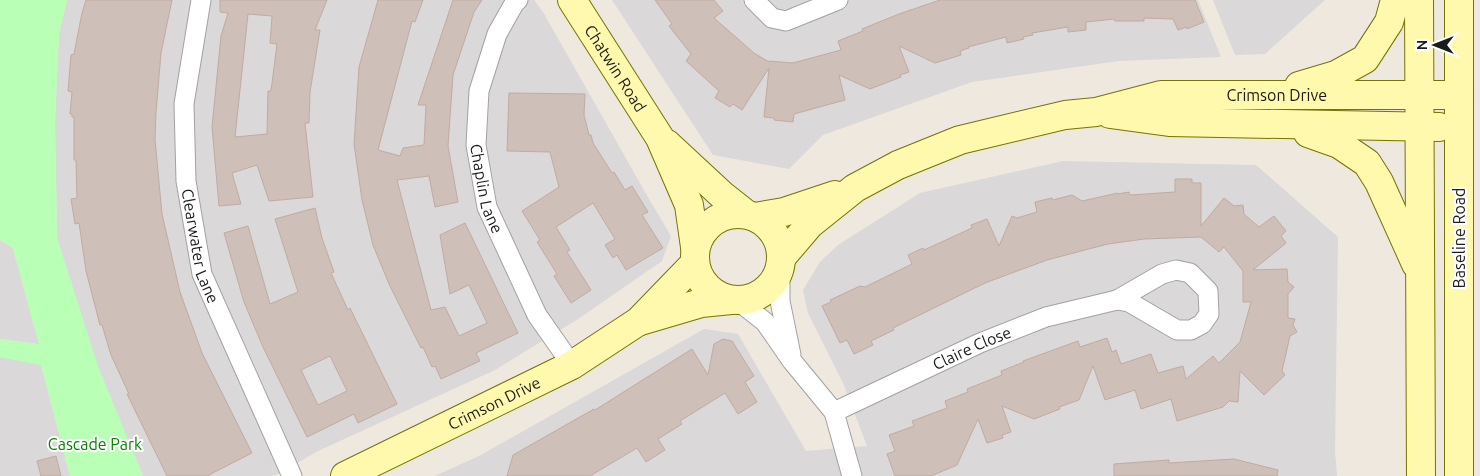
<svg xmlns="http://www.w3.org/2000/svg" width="1480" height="476" font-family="Ubuntu,sans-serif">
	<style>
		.residential { fill: #dad8d8 }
		.park { fill: #b9ffb6 }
		.building { fill: #cebfb8; stroke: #c1aba1; fill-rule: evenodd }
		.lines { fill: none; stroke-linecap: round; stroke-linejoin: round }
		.street-casing { stroke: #a2a2a2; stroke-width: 21 }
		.secondary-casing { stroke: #757400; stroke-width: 30 }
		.street { stroke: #fff; stroke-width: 19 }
		.secondary { stroke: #fff9ad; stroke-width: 28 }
		.labels { text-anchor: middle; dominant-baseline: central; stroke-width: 4; stroke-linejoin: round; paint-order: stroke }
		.street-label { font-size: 16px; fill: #1b1b1b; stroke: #fff }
		.park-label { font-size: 16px; fill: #058200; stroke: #fff }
	</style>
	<rect width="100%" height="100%" fill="#eee8df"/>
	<g class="residential">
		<path d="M 67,0 L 534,0 L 543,12 L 645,192 L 671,236 L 662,261 L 578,319 L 495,370 L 318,451 L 278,474 L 271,476 L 143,476 L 99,372 L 57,238 L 55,121 L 59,33 Z"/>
		<path d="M 612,0 L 1198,0 L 1221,57 L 1118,61 L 972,82 L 823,135 L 789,169 L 713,155 Z"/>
		<path d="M 1213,0 L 1325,0 L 1265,54 L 1235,55 Z"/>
		<path d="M 1063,161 L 1256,165 L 1338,237 L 1335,451 L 1337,476 L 435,476 L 481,455 L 704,329 L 738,334 L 806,451 L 867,446 L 843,383 L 808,313 L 803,290 L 820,262 L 838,245 L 920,193 Z"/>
		<path d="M 0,240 L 13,248 L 39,344 L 0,339 Z"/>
		<path d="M 0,357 L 41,364 L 70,476 L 0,476 Z"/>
	</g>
	<path class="park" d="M 0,0 L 67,0 L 59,33 L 55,121 L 57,238 L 98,366 L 143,476 L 70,476 L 41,365 L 0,357 L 0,339 L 39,344 L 13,248 L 0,240 Z"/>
	<g class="building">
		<path d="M 86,0 L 172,0 L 161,53 L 156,112 L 155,140 L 162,214 L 180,292 L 202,353 L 252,453 L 207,476 L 167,476 L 127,394 L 129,394 L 111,355 L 102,325 L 100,325 L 86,271 L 79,223 L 75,224 L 71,199 L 77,198 L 76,160 L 74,160 L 74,117 L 72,117 L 72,114 L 70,114 L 72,92 L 68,91 L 71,55 L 74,54 L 82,13 Z"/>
		<path d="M 220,0 L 327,0 L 315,30 L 320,30 L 310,92 L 309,123 L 305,123 L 313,197 L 269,201 L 257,165 L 232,173 L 241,204 L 219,206 L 212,127 L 221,36 L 228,13 L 220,12 ZM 248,14 L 272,16 L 270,43 L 277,44 L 271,91 L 268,91 L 267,134 L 235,137 Z"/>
		<path d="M 378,0 L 423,0 L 415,22 L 412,21 L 378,150 L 400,156 L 403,148 L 424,145 L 426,105 L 418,105 L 453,0 L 482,0 L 474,12 L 453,75 L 448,146 L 458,202 L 435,207 L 429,176 L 397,180 L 431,310 L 445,307 L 459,336 L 487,323 L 469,285 L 450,294 L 440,235 L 465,223 L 518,333 L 476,353 L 480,361 L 441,379 L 435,366 L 432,367 L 423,347 L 421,348 L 389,284 L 373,245 L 362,200 L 354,144 L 359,67 Z"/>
		<path d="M 655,0 L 714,0 L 723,11 L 714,18 L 754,53 L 769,62 L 769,61 L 793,63 L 841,50 L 838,41 L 863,31 L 862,29 L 899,14 L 940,0 L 1195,0 L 1204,22 L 1187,29 L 1187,27 L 1178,30 L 1173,19 L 1144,18 L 1144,21 L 1115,21 L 1114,19 L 1086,22 L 1086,30 L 1068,32 L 1068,27 L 1032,33 L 1033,35 L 1023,37 L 1024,39 L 1007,43 L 1006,37 L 968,47 L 969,48 L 960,51 L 961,55 L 935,63 L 899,46 L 909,72 L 900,75 L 901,77 L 870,89 L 839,75 L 845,100 L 794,114 L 793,122 L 774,120 L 774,118 L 764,117 L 769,68 L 742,110 L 733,104 L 730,107 L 715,98 L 719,91 L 686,61 L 691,54 L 669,26 L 672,24 Z"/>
		<path d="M 509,93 L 585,94 L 584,115 L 589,135 L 591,135 L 593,143 L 612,173 L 614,172 L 625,190 L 632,186 L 648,212 L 642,215 L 663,248 L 626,270 L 617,255 L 613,258 L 605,245 L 615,239 L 593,203 L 556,227 L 570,250 L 567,252 L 591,290 L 571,303 L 554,276 L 557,274 L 537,242 L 540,240 L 522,211 L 559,187 L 550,152 L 507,151 Z"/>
		<path d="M 1175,179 L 1192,179 L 1192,183 L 1201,183 L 1201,226 L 1224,198 L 1234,206 L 1243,205 L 1244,214 L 1259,227 L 1274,216 L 1286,231 L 1281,236 L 1286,243 L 1253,270 L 1287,269 L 1288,282 L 1294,287 L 1288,294 L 1288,318 L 1295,319 L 1293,325 L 1297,332 L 1290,336 L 1282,371 L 1285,375 L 1264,395 L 1240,371 L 1238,402 L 1229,401 L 1223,407 L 1177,421 L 1171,399 L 1141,409 L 1135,390 L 1105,400 L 1093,366 L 1079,400 L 1059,407 L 1060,409 L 1034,419 L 1002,406 L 1011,432 L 1002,435 L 1003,438 L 987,443 L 978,419 L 957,465 L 931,476 L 895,476 L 887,454 L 895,451 L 889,435 L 914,426 L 912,421 L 947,408 L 945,401 L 968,392 L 967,389 L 1002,375 L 1001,371 L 1024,362 L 1023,361 L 1078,341 L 1080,347 L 1107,338 L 1112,352 L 1116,350 L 1121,364 L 1151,354 L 1158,373 L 1183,366 L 1186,379 L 1213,356 L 1219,363 L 1240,342 L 1251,302 L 1243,302 L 1243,271 L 1224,247 L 1219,252 L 1201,237 L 1144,239 L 1108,244 L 1047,260 L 985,283 L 893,328 L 894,330 L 871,341 L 873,345 L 854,354 L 847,340 L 840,343 L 822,306 L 831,302 L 830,300 L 860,286 L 865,287 L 912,264 L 908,255 L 923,248 L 924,250 L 972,228 L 971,225 L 987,219 L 999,246 L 1012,216 L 1017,218 L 1037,212 L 1035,202 L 1052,198 L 1053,200 L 1072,195 L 1082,201 L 1118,193 L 1118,194 L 1129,192 L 1130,195 L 1175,192 Z"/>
		<path d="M 315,208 L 322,238 L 334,272 L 331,273 L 348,310 L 350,308 L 397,404 L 358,423 L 354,414 L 307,437 L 263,347 L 244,302 L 224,233 L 248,226 L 270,304 L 298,292 L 275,219 ZM 330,356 L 347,391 L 318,405 L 301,370 Z"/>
		<path d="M 723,339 L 732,341 L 754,376 L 745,382 L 757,402 L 738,414 L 725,393 L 680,421 L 682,424 L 658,439 L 665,450 L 646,462 L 637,448 L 590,476 L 507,476 L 513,455 L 594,409 L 595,410 L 692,349 L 708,375 L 714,344 Z"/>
		<path d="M 56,456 L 61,476 L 41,476 L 37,461 Z"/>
		<path d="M 1234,459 L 1278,470 L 1277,476 L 1114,476 L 1114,464 L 1169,460 L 1169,463 Z"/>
	</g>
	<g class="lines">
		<defs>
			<g id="street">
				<path id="s1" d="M 201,0 L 184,104 L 186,181 L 202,274 L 292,476"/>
				<path id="s2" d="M 518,0 L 515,2 L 497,34 L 479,91 L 476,145 L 487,207 L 537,315 L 572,365"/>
				<path d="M 754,0 L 772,18 L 786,21 L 838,0"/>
				<path d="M 780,268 L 780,301 L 791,355"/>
				<path d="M 1176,270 L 1190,273 L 1208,291 L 1209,314 L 1202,324 L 1191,330 L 1177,330 L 1129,302 L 1117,300 L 1162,274 Z"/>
				<path d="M 737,300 L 765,322 L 792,361 L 834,412 L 852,476"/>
				<path id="s3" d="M 834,412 L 980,343 L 1046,317 L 1117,300"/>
			</g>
			<g id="secondary">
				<path id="s4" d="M 572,0 L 660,138 L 689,205 L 695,247"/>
				<path d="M 1419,0 L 1421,476"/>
				<path d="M 1459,0 L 1459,476"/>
				<path d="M 1299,86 L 1336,75 L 1365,59 L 1389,22 L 1395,0"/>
				<path d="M 1110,114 L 1169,122 L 1439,127"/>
				<path d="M 1308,133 L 1339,144 L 1367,163 L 1379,182 L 1416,264"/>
				<path d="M 667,144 L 722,195 L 746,214"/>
				<circle cx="738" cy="257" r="43"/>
				<path d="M 755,217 L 784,212 L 835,195"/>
				<path id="s5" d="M 781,258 L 810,224 L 855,188 L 898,165 L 960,140 L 1065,115 L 1096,112 L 1161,95 L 1459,95"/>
				<path d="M 640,321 L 701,303 L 731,300"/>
				<path id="s6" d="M 345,476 L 572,365 L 639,321 L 695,263"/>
			</g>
		</defs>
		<use href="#street" class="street-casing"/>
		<use href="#secondary" class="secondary-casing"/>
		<use href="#street" class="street"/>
		<use href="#secondary" class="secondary"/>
	</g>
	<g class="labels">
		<g class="street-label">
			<text stroke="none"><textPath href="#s4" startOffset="81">Chatwin Road</textPath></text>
			<text stroke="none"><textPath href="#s5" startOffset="540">Crimson Drive</textPath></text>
			<text stroke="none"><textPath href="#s2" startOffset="199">Chaplin Lane</textPath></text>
			<text transform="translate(1459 238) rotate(-90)">Baseline Road</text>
			<text stroke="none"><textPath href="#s1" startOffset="249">Clearwater Lane</textPath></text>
			<text stroke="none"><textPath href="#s3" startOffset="152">Claire Close</textPath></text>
			<text stroke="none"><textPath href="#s6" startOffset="166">Crimson Drive</textPath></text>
		</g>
		<g class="park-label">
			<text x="95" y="444">Cascade Park</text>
		</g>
	</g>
	<g transform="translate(1435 45) rotate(270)" stroke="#ffffff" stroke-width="4" paint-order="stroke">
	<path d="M0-4L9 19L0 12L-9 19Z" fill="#1b1b1b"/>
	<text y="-8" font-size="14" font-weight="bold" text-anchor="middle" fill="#1b1b1b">N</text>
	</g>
</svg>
